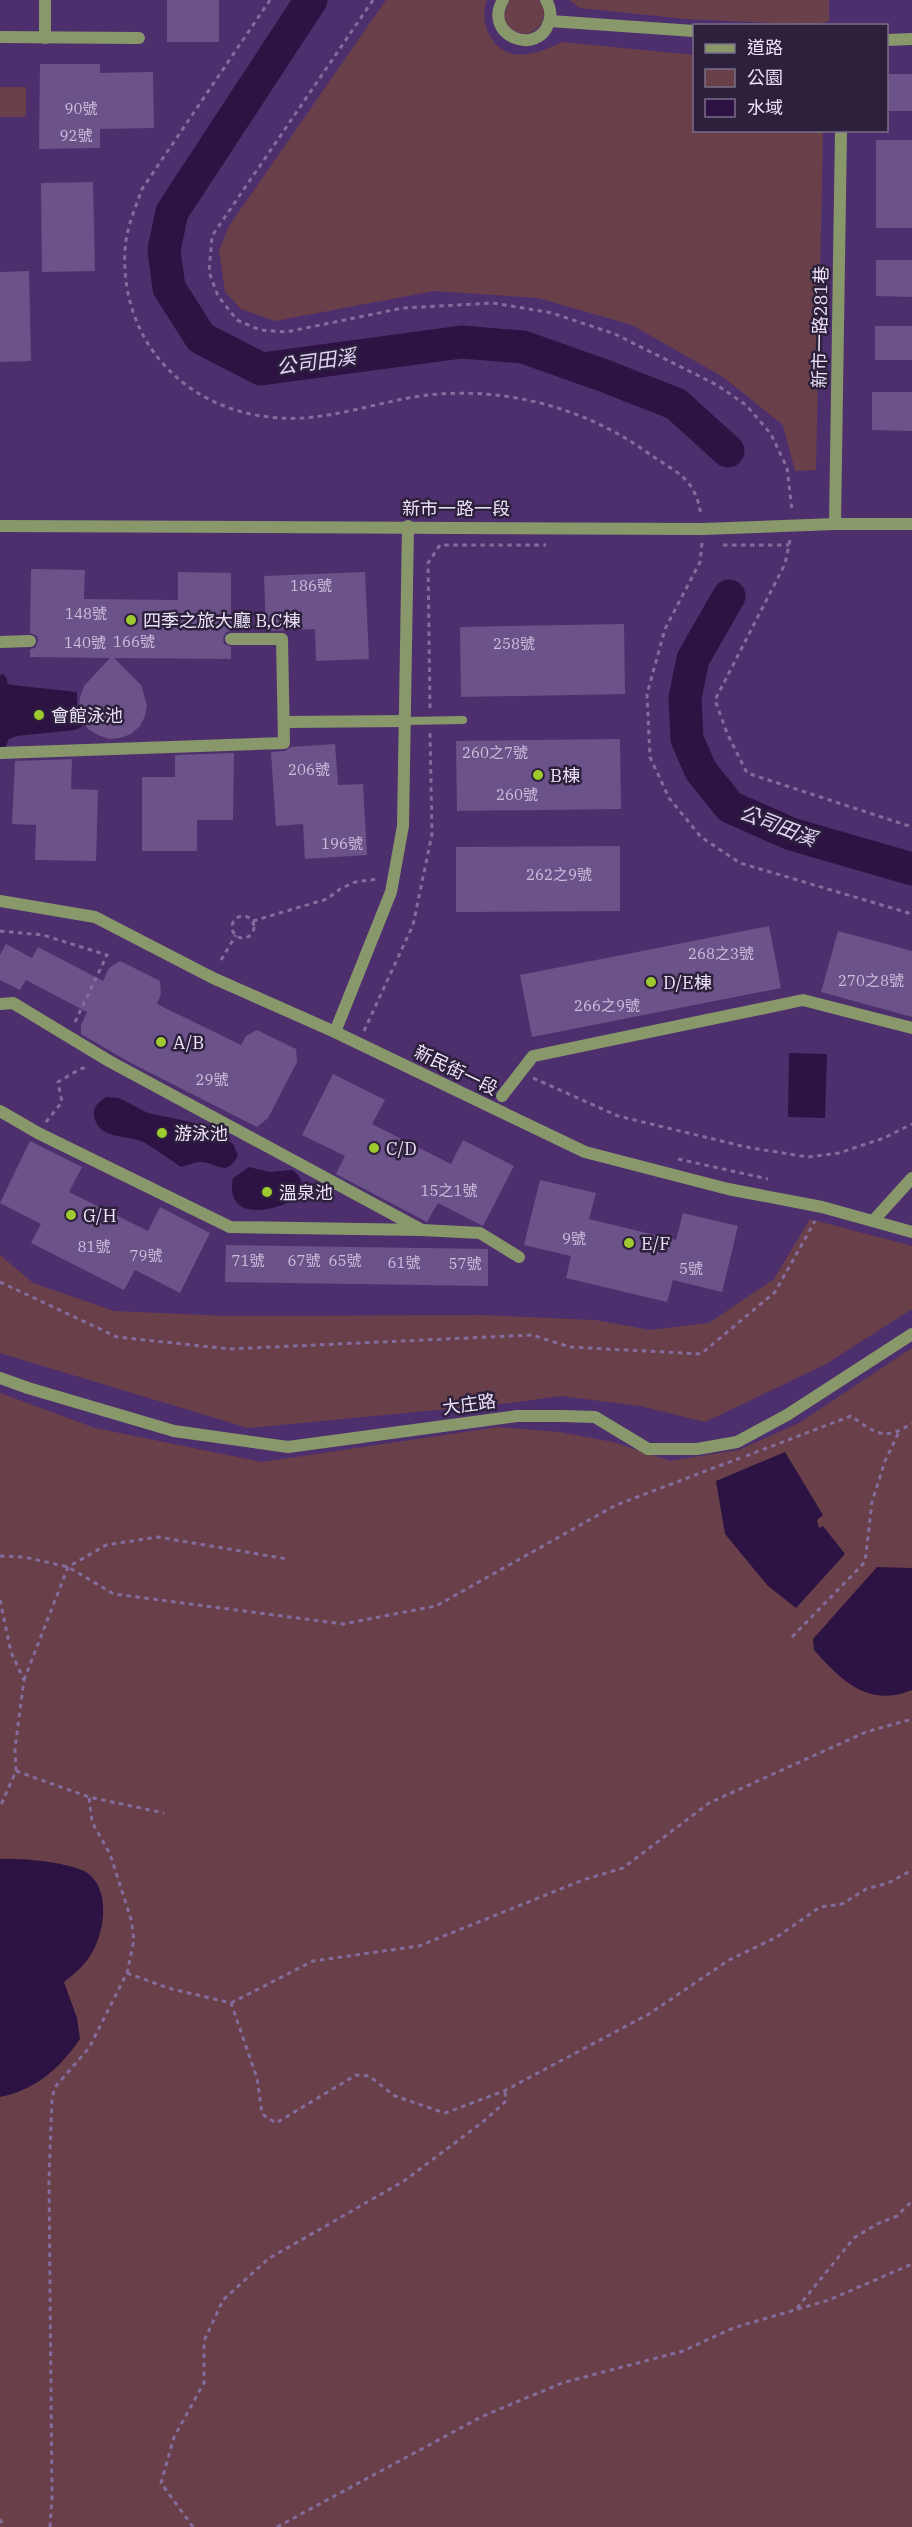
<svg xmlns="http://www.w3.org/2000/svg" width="912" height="2527" font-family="'IBM Plex Serif','Noto Sans TC',serif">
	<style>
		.green { fill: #694049 }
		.water { fill: #2d1344 }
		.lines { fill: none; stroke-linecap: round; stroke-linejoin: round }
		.river { stroke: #2d1344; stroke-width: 33 }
		.building { fill: #6b5288 }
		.path { stroke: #846c9d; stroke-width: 3; stroke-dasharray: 4.5 4.5; stroke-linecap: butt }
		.lane { stroke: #88986b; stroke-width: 8 }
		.street { stroke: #88986b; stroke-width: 12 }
		.poi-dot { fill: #9eca2f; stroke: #2d203c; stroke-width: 2 }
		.labels { text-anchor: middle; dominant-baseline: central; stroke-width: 5; stroke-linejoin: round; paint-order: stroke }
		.number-label { font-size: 15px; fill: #ccbfdd }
		.street-label { font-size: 18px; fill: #ece3f9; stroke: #2d203c }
		.poi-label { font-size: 18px; fill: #ece3f9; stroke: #2d203c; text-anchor: start }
		.water-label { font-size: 20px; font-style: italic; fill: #e2d4f5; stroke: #2d203c }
	</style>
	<rect width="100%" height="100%" fill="#4e2f6d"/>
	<g class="green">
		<path d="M 386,0 L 487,0 C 483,11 483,21 488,32 C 504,66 535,55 562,42 L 694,55 L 694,130 L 823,131 L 816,470 L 795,471 L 783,425 L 723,377 L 632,325 L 538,298 L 434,291 L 275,321 L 241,309 L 225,292 L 219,250 L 229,226 Z"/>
		<path d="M 509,0 L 538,0 C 558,21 522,53 503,18 Z"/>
		<path d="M 569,0 L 829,0 L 829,21 L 817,25 L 685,19 L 580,8 Z"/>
		<rect x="0" y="87" width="26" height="30"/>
		<path d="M 810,1219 L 912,1246 L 912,1309 L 826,1364 L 705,1422 L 640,1406 L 561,1396 L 510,1403 L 248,1428 L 0,1353 L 0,1255 L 33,1283 L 114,1311 L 227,1316 L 479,1315 L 595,1320 L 650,1330 L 709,1323 L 774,1279 Z"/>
		<path d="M 912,1348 L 912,2527 L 0,2527 L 0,1393 L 95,1428 L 262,1462 L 498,1427 L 559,1432 L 613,1442 L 670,1461 L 739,1450 L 799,1423 Z"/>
	</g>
	<g class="water">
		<path d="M 3,674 L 7,678 L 7,683 L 12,685 L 77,692 L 77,711 L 82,727 L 75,730 L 17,736 L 9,739 L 5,748 L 0,749 L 0,675 Z"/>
		<path d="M 789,1053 L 827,1054 L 825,1118 L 788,1117 Z"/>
		<path d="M 106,1097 L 119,1098 L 148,1113 L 200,1124 L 233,1144 L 238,1155 C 226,1179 217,1162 200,1162 C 194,1162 187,1166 181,1167 C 169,1159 157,1150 145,1143 C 129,1134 97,1141 94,1115 C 93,1106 99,1102 106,1097 Z"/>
		<path d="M 249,1167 L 270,1172 L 292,1170 C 302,1177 304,1184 300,1196 C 277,1212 224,1223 233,1178 Z"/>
		<path d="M 785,1452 L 823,1515 L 817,1520 L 819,1528 L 823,1526 L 845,1554 L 796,1608 L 768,1586 L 725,1534 L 716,1481 Z"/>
		<path d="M 877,1567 L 912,1568 L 912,1690 C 868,1708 842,1681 814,1650 L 813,1639 Z"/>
		<path d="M 0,1859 C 20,1858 75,1862 90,1875 C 111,1894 104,1935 90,1956 C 83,1967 74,1974 64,1982 L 77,2018 L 80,2039 C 60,2068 36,2090 0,2097 Z"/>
	</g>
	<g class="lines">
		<g class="river">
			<path d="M 311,0 L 172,212 L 164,250 L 169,288 L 201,338 L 261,369 L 462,342 L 523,347 L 605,376 L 676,404 L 728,451"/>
			<path d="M 729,596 L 693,659 L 685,698 L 687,739 L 701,771 L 730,807 L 791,834 L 912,869"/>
		</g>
	</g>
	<g class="building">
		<rect x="167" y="0" width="52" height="42"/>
		<path d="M 40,64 L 100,64 L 100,73 L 153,72 L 154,128 L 100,129 L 100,148 L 39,149 Z"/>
		<rect x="886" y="74" width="26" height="37"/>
		<rect x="876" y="140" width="36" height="88"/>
		<path d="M 93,182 L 95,271 L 42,272 L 41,183 Z"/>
		<path d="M 876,260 L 912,260 L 912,297 L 876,296 Z"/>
		<path d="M 29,271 L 31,361 L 0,362 L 0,272 Z"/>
		<rect x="875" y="326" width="37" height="34"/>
		<path d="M 872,392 L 912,392 L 912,431 L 872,430 Z"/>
		<path d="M 31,569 L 85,570 L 84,599 L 178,600 L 178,572 L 231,573 L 231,631 L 226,632 L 223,638 L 224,644 L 231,647 L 231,659 L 114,658 L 141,685 L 147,705 L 145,716 L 140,726 L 131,734 L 120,738 L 109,739 L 98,735 L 88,729 L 82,719 L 79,708 L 80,697 L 84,686 L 110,658 L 30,657 L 30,649 L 35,648 L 38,641 L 37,636 L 30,633 Z"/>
		<path d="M 365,572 L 369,659 L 316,661 L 315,629 L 266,631 L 264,576 Z"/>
		<path d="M 624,624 L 625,694 L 461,697 L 460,627 Z"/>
		<path d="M 620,739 L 621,809 L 457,811 L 456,741 Z"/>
		<path d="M 335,744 L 338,785 L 363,784 L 367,855 L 305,859 L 303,824 L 276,826 L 271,752 L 285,751 L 291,747 Z"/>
		<path d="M 234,753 L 233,820 L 197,820 L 197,851 L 142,851 L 142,777 L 175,777 L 175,755 Z"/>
		<path d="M 72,759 L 71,789 L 98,790 L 96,861 L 35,860 L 36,825 L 12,824 L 15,761 Z"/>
		<path d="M 620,846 L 620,911 L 456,912 L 456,847 Z"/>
		<path d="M 769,926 L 781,988 L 532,1037 L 520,975 Z"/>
		<path d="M 838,931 L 912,951 L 912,1017 L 821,992 Z"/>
		<path d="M 6,944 L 32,958 L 38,947 L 103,981 L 109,968 L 120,961 L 160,981 L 161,994 L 157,1004 L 241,1045 L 246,1036 L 257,1030 L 296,1049 L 297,1062 L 268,1118 L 257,1127 L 129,1062 L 81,1034 L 81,1025 L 87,1012 L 26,980 L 20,990 L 0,980 L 0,955 Z"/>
		<path d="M 333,1074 L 385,1100 L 372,1124 L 451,1164 L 463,1140 L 514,1166 L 483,1226 L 438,1203 L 427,1222 L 336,1174 L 345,1156 L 302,1135 Z"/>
		<path d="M 30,1141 L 82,1167 L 69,1192 L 148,1231 L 160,1207 L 210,1233 L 180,1293 L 135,1270 L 124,1290 L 31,1243 L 41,1224 L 0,1203 Z"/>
		<path d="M 540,1180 L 596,1193 L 589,1219 L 676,1240 L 683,1213 L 738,1226 L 722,1292 L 673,1280 L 667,1302 L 566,1278 L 571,1256 L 524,1245 Z"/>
		<path d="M 226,1245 L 488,1249 L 488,1286 L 225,1282 Z"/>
	</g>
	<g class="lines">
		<g class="path">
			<path d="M 270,0 L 142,189 C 135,209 126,229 125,250 C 120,338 181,407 269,417 C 314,423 358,408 403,399 C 487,382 579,403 648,453 C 677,473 696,478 701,516"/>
			<path d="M 373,0 L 212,236 L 209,272 L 218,296 L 237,320 L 260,330 L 286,332 L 403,308 L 493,303 L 552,313 L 615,334 L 717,385 L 746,405 L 771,434 L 787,468 L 792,510"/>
			<path d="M 790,540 L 785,564 L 715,700 L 727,733 L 747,773 L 912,827"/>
			<path d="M 702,543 L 700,562 L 665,629 L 647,694 L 650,757 L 669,798 L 701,837 L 740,863 L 912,914"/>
			<path d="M 723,545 L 789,545"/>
			<path d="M 430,708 L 428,563 L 440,545 L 546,545"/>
			<circle cx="243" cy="927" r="11"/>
			<path d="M 253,921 L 327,899 L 340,889 L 355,882 L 378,879"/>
			<path d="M 0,931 L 43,935 L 107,955 L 75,1022"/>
			<path d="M 221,960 L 236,935"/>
			<path d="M 364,1031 L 413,925 L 432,834 L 430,733"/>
			<path d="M 533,1078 L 618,1116 L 746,1147 L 808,1157 L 839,1153 L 884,1138 L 912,1124"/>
			<path d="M 46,1122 L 62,1102 L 58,1082 L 80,1069 L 88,1067"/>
			<path d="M 678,1159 L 768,1179"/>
			<path d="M 0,1282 L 117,1337 L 230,1349 L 532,1335 L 570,1347 L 701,1354 L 775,1292 L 815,1221"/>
			<path d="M 746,1456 L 851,1416 C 875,1433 885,1442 912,1423"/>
			<path d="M 0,1556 L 24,1557 L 68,1567 L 114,1594 L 343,1624 L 436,1606 L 616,1505 L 740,1458"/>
			<path d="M 0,1600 L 11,1652 L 24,1680 L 15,1748 L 16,1771 L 0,1807"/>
			<path d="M 792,1637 L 865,1562 L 872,1502 L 885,1461 L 899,1432"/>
			<path d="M 24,1680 L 68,1567 L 106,1545 L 158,1537 L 287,1559"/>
			<path d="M 16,1771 L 89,1797 L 164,1813"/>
			<path d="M 127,1973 L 168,1988 L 231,2003 L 257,2078 L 262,2114 L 276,2123 L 356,2075 L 369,2076 L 395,2096 L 445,2113 L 504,2091 L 649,2014 L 729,1960 L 777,1937 L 820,1907 L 842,1904 L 866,1889 L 888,1883 L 912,1870"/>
			<path d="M 231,2003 L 313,1961 L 419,1946 L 583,1880 L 623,1868 L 709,1803 L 866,1732 L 912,1719"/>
			<path d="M 797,2308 L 854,2238 L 877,2224 L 897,2216 L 912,2201"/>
			<path d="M 0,2519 L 4,2527"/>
			<path d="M 50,2527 L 52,2496 L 49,2180 L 52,2098 L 55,2087 L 89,2048 L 127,1973 L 134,1940 L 131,1919 L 110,1854 L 92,1822 L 89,1797"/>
			<path d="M 193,2527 L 161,2483 L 174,2437 L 204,2383 L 204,2341 L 223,2300 L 268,2259 L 404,2181 L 484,2121 L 506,2101 L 505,2092"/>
			<path d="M 277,2527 L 481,2417 L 562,2383 L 683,2351 L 733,2328 L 829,2300 L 912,2264"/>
		</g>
		<path class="lane" d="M 406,721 L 463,720"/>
		<g class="street">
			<path d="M 503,0 C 482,35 538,58 549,22 C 552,14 550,7 546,0"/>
			<path d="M 550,21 L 694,31"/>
			<path d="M 0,37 L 139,38"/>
			<path d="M 45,38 L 45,0"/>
			<path d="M 886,40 L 912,39"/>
			<path d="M 835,524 L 841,130"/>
			<path d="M 0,526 L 703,529 L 835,524 L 912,524"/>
			<path d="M 0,642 L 30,641"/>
			<path d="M 284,722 L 406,721"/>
			<path d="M 0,753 L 284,743 L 282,639 L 231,639"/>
			<path d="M 0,901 L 95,917 L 213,978 L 335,1032 L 585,1152 L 728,1189 L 822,1207 L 912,1232"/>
			<path d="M 0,1004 L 13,1003 L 109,1061 L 422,1230 L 230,1227 L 38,1133 L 0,1111"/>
			<path d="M 335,1032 L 391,892 L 403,826 L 408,526"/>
			<path d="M 502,1096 L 533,1056 L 803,1000 L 912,1028"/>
			<path d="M 873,1221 L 912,1178"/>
			<path d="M 422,1230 L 480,1233 L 519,1257"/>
			<path d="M 0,1378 L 28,1388 L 174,1431 L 288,1447 L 517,1416 L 562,1416 L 595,1417 L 648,1449 L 697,1449 L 737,1442 L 787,1415 L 912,1334"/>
		</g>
	</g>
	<g class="poi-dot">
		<circle cx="131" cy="620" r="6"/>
		<circle cx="39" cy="715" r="6"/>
		<circle cx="538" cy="775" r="6"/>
		<circle cx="651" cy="982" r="6"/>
		<circle cx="161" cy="1042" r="6"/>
		<circle cx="162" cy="1133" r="6"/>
		<circle cx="374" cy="1148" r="6"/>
		<circle cx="267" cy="1192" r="6"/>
		<circle cx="71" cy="1215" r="6"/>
		<circle cx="629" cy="1243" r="6"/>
	</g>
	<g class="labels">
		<g class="number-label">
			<text x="81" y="108">90號</text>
			<text x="76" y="135">92號</text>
			<text x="311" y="585">186號</text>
			<text x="86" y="613">148號</text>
			<text x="134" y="641">166號</text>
			<text x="85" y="642">140號</text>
			<text x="514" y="643">258號</text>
			<text x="495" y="752">260之7號</text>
			<text x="309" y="769">206號</text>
			<text x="517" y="794">260號</text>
			<text x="342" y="843">196號</text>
			<text x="559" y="874">262之9號</text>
			<text x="721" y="953">268之3號</text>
			<text x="871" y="980">270之8號</text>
			<text x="607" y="1005">266之9號</text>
			<text x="212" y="1079">29號</text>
			<text x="449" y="1190">15之1號</text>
			<text x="574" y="1238">9號</text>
			<text x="94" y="1246">81號</text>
			<text x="146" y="1255">79號</text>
			<text x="248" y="1260">71號</text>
			<text x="304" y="1260">67號</text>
			<text x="345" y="1260">65號</text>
			<text x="404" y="1262">61號</text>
			<text x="465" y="1263">57號</text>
			<text x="691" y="1268">5號</text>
		</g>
		<g class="street-label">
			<text transform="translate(820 327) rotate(-89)">新市一路281巷</text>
			<text x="456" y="508">新市一路一段</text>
			<text transform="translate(456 1070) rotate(26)">新民街一段</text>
			<text transform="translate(469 1404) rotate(-8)">大庄路</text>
		</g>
		<g class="poi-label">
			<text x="143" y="620">四季之旅大廳 B,C棟</text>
			<text x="51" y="715">會館泳池</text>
			<text x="550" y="775">B棟</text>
			<text x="663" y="982">D/E棟</text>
			<text x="173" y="1042">A/B</text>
			<text x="174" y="1133">游泳池</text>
			<text x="386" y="1148">C/D</text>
			<text x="279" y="1192">溫泉池</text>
			<text x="83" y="1215">G/H</text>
			<text x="641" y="1243">E/F</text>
		</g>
		<g class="water-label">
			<text transform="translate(316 361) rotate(-8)">公司田溪</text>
			<text transform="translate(778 825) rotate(21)">公司田溪</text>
		</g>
	</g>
	<rect x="693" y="24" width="195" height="108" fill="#2d203c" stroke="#796e88" stroke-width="1.5"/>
	<rect x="705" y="44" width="30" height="9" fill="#88986b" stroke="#796e88" stroke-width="1.5"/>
	<text x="747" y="54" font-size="18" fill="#ece3f9">道路</text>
	<rect x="705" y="69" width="30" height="18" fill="#694049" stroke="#796e88" stroke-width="1.5"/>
	<text x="747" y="84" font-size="18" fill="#ece3f9">公園</text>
	<rect x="705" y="99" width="30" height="18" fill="#2d1344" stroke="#796e88" stroke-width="1.5"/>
	<text x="747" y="114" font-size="18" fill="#ece3f9">水域</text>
</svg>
